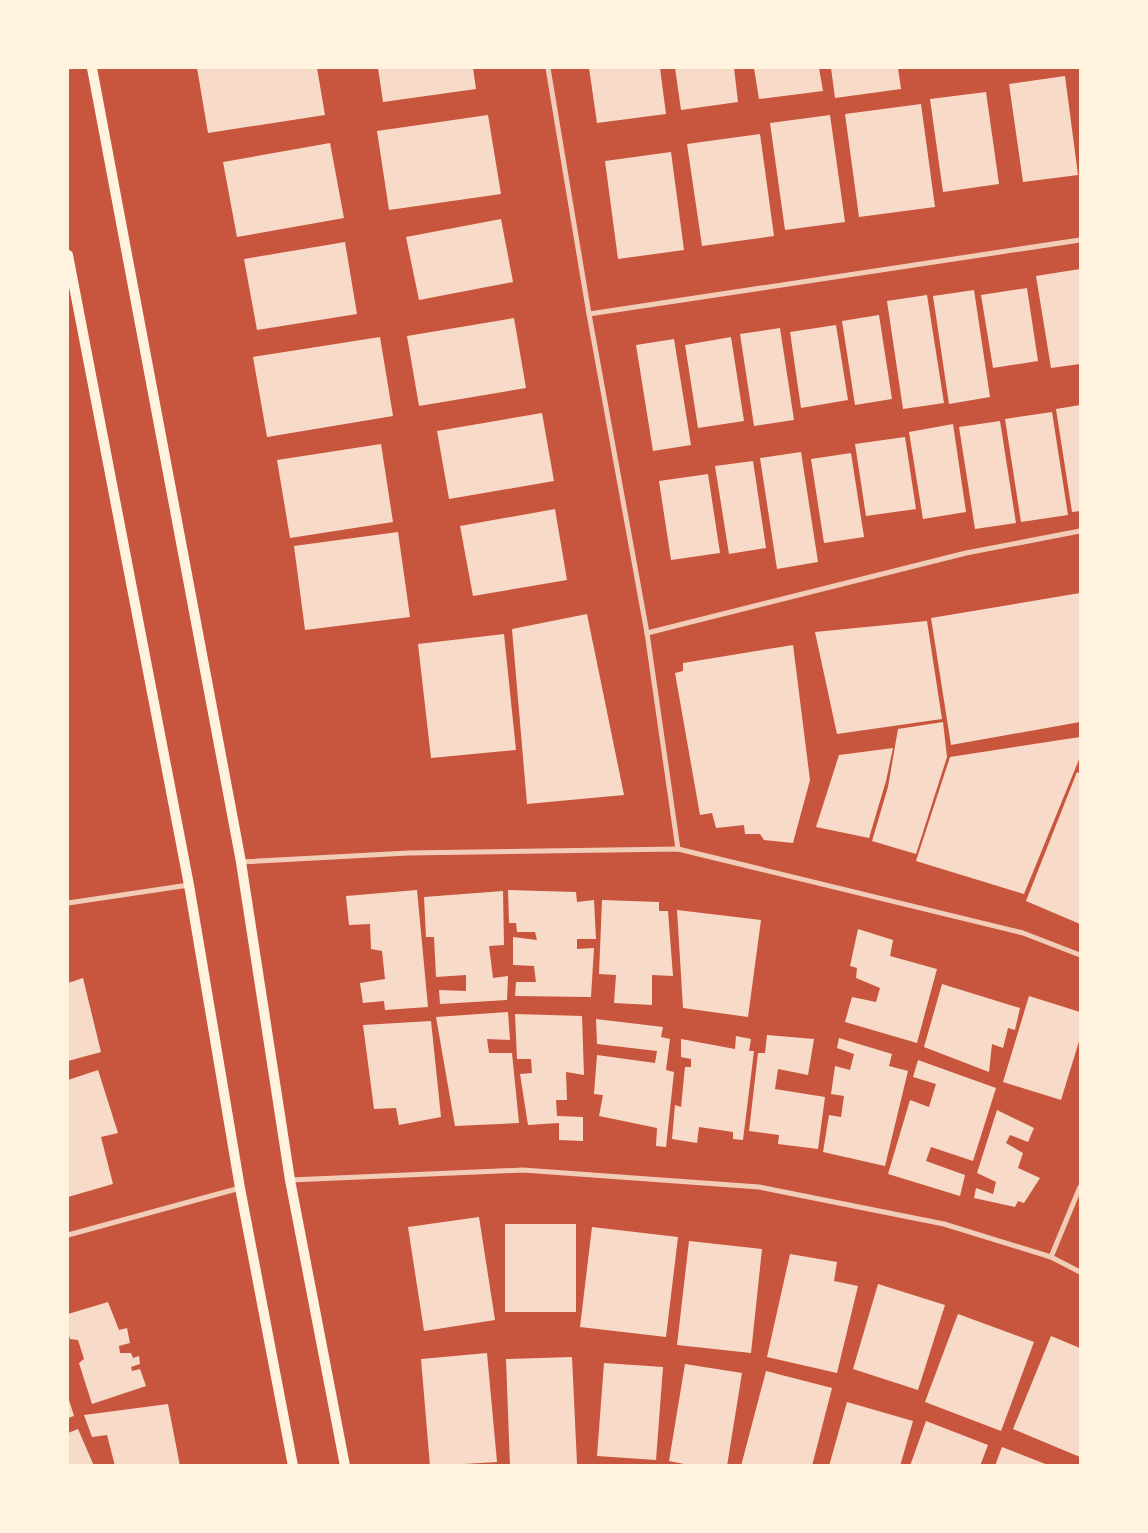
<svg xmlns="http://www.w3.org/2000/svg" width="1148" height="1533" font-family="Figtree,sans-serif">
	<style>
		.building { fill: #f7dbc8 }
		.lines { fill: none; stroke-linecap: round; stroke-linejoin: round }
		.minor { stroke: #f1ccb7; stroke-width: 5 }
		.secondary { stroke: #fff3e0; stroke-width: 10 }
	</style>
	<rect width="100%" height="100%" fill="#c8553d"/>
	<g class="building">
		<path d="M 197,68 L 317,68 L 325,115 L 208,133 Z"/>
		<path d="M 378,68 L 473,68 L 476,89 L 383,102 Z"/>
		<path d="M 589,68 L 660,68 L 666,114 L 597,123 Z"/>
		<path d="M 675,68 L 734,68 L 738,102 L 681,110 Z"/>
		<path d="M 754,68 L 819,68 L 823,91 L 759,99 Z"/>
		<path d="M 831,68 L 898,68 L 901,89 L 835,98 Z"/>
		<path d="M 1065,76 L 1078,175 L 1023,182 L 1009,84 Z"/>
		<path d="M 986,92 L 999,184 L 943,192 L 930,99 Z"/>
		<path d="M 921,104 L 935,207 L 859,217 L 845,114 Z"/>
		<path d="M 488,115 L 501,194 L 389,210 L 377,131 Z"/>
		<path d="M 830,115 L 845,222 L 785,230 L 770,123 Z"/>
		<path d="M 760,134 L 774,236 L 702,246 L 687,144 Z"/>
		<path d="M 330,143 L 344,218 L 237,237 L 223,162 Z"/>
		<path d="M 671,152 L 684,250 L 618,259 L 605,161 Z"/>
		<path d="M 501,219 L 513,282 L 419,300 L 406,237 Z"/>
		<path d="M 345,242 L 357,314 L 257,330 L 244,259 Z"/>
		<path d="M 1080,269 L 1080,364 L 1051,368 L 1036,276 Z"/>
		<path d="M 1027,288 L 1038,361 L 993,368 L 981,295 Z"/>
		<path d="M 974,290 L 990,397 L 949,404 L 933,296 Z"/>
		<path d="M 927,295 L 944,403 L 903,409 L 887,301 Z"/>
		<path d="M 879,315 L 892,399 L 855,405 L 842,321 Z"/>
		<path d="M 514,318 L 526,388 L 419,406 L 407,336 Z"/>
		<path d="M 836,325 L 848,400 L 801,408 L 790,332 Z"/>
		<path d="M 780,328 L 794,420 L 754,426 L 740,334 Z"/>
		<path d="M 380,337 L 393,416 L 267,437 L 253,357 Z"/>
		<path d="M 731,337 L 744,421 L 698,428 L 685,345 Z"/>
		<path d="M 674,339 L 691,445 L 653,451 L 636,345 Z"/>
		<path d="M 1080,405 L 1080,511 L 1072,512 L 1056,409 Z"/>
		<path d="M 1052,412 L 1068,515 L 1021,522 L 1005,419 Z"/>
		<path d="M 542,413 L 554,481 L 449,499 L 437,431 Z"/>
		<path d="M 1000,421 L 1016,523 L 975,529 L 959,427 Z"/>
		<path d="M 953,424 L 966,512 L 923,519 L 909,432 Z"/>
		<path d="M 905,437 L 916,509 L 866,516 L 855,444 Z"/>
		<path d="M 381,444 L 393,522 L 290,538 L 277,460 Z"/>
		<path d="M 801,452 L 818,562 L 777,569 L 760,458 Z"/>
		<path d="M 851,453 L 864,537 L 824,543 L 811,459 Z"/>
		<path d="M 753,461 L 766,548 L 729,554 L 715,466 Z"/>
		<path d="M 708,474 L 720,553 L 671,560 L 659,481 Z"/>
		<path d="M 555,509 L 567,580 L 473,596 L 460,526 Z"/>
		<path d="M 398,532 L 410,617 L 305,630 L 294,546 Z"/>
		<path d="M 1080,593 L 1080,722 L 951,745 L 931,618 Z"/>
		<path d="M 587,614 L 624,795 L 527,804 L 512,629 Z"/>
		<path d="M 927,621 L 942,719 L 837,734 L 815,632 Z"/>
		<path d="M 504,634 L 516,750 L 431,758 L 418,644 Z"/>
		<path d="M 793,645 L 810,780 L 793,843 L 764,840 L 760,834 L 745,834 L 744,825 L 716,828 L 712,813 L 700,815 L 675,673 L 683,671 L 683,663 Z"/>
		<path d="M 943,722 L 947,757 L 916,854 L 872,841 L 888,787 L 898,729 Z"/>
		<path d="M 1080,737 L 1080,757 L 1024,894 L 916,861 L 950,757 Z"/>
		<path d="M 893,748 L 886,781 L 869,838 L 816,827 L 839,755 Z"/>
		<path d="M 1077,772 L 1080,774 L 1080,924 L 1026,901 Z"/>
		<path d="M 417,890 L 428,1007 L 385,1010 L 384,1001 L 363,1003 L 360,983 L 385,979 L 382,951 L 371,949 L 370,924 L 349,925 L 346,896 Z"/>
		<path d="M 508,890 L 576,892 L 577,902 L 594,900 L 596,939 L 577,939 L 577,949 L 594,948 L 591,997 L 515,996 L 516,982 L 536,982 L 534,966 L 513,965 L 513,937 L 537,940 L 535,932 L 517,932 L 516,923 L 509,923 Z"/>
		<path d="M 503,891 L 504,945 L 489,946 L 493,978 L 508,976 L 507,1000 L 440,1004 L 439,990 L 466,991 L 466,975 L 436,977 L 434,937 L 426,937 L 424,897 Z"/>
		<path d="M 602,900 L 659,902 L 659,911 L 668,911 L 673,976 L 652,975 L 652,1005 L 614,1003 L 616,975 L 599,974 Z"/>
		<path d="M 677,910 L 761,920 L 748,1017 L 683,1008 Z"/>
		<path d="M 858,929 L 893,940 L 890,956 L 937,969 L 917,1043 L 845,1022 L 852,997 L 876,1002 L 880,988 L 856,978 L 857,968 L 850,966 Z"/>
		<path d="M 83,978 L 101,1052 L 68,1061 L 68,983 Z"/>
		<path d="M 942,984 L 1020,1008 L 1015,1030 L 1008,1028 L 1003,1048 L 992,1044 L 989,1072 L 924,1047 Z"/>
		<path d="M 1029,996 L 1080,1012 L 1080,1038 L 1061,1100 L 1003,1082 Z"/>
		<path d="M 508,1012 L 510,1040 L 487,1039 L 489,1053 L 512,1053 L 519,1123 L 455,1126 L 436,1017 Z"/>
		<path d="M 515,1014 L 582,1016 L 584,1075 L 566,1072 L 567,1100 L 556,1100 L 557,1116 L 583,1117 L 583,1141 L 559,1140 L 559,1123 L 528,1125 L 520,1074 L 532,1073 L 531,1059 L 517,1059 Z"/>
		<path d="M 596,1019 L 663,1027 L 661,1037 L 670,1039 L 666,1070 L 674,1072 L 666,1147 L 656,1146 L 657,1128 L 599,1116 L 603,1095 L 594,1094 L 597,1055 L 655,1063 L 657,1051 L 597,1044 Z"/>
		<path d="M 431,1021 L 441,1117 L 399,1125 L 396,1108 L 374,1109 L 363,1025 Z"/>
		<path d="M 767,1035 L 814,1039 L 808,1075 L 778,1069 L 775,1089 L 825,1097 L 818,1149 L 778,1144 L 779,1135 L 749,1131 L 758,1053 L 765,1053 Z"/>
		<path d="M 736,1036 L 751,1039 L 749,1051 L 754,1051 L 743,1140 L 733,1139 L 733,1132 L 699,1127 L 697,1143 L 672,1139 L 675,1105 L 681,1107 L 685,1067 L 691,1067 L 691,1059 L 681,1057 L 681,1039 L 735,1049 Z"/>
		<path d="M 839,1038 L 892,1054 L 889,1066 L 908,1071 L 885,1166 L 823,1152 L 829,1115 L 841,1117 L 844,1096 L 831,1094 L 835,1066 L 850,1070 L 854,1054 L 837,1048 Z"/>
		<path d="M 918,1060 L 996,1088 L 973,1161 L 931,1147 L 926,1161 L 965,1175 L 960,1196 L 888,1174 L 910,1100 L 929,1107 L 936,1084 L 913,1077 Z"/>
		<path d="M 98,1070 L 118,1133 L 101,1137 L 113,1184 L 68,1197 L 68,1080 Z"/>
		<path d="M 997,1110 L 1034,1128 L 1028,1142 L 1010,1135 L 1006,1143 L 1023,1153 L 1018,1168 L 1040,1178 L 1024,1203 L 1018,1201 L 1015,1207 L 974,1198 L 976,1188 L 993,1194 L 996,1182 L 977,1173 Z"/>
		<path d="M 479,1217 L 495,1320 L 424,1331 L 408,1227 Z"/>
		<rect x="505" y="1224" width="71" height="88"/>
		<path d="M 592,1227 L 678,1237 L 666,1337 L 580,1327 Z"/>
		<path d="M 689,1241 L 762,1249 L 751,1353 L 677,1345 Z"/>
		<path d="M 790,1254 L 837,1262 L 834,1281 L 858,1286 L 837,1373 L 767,1357 Z"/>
		<path d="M 878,1284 L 945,1305 L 918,1390 L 853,1369 Z"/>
		<path d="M 108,1302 L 119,1330 L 127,1328 L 130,1343 L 119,1346 L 120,1353 L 131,1353 L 133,1358 L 139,1356 L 140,1364 L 131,1367 L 132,1371 L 140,1369 L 146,1386 L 92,1404 L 79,1363 L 84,1359 L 78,1340 L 70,1339 L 68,1331 L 68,1314 Z"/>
		<path d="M 958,1314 L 1034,1342 L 1001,1431 L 925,1402 Z"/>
		<path d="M 1051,1336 L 1080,1348 L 1080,1457 L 1013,1429 Z"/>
		<path d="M 487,1353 L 497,1462 L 430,1466 L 421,1359 Z"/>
		<path d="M 572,1357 L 577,1464 L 510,1466 L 506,1359 Z"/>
		<path d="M 604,1363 L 663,1367 L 656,1460 L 597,1456 Z"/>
		<path d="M 685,1364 L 742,1373 L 727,1466 L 694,1466 L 669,1461 Z"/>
		<path d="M 766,1371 L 832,1388 L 812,1466 L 741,1466 Z"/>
		<path d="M 68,1397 L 74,1416 L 68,1418 Z"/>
		<path d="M 847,1402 L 913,1421 L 900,1466 L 829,1466 Z"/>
		<path d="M 168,1404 L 180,1466 L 115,1466 L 107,1435 L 92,1437 L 84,1415 Z"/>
		<path d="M 926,1421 L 988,1445 L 980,1466 L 910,1466 Z"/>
		<path d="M 78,1429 L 94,1466 L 68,1466 L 68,1433 Z"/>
		<path d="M 1002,1447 L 1048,1465 L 1048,1466 L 995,1466 Z"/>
	</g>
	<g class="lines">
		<g class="minor">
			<path d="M 548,68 L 589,314 L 647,633 L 678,849"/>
			<path d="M 589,314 L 1080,240"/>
			<path d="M 647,633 L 966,553 L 1080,531"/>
			<path d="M 241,862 L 408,853 L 678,849 L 1023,933 L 1080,955"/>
			<path d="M 68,903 L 189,885"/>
			<path d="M 290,1180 L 523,1170 L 759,1187 L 944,1224 L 1051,1257 L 1080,1272"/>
			<path d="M 68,1235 L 240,1188"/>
			<path d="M 1051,1257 L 1080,1187"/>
		</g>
		<g class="secondary">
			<path d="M 92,68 L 241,862 L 290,1180 L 345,1466"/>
			<path d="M 68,255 L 189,885 L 240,1188 L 293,1466"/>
		</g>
	</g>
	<rect width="1148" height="1533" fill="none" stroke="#fff3e0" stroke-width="138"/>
</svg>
